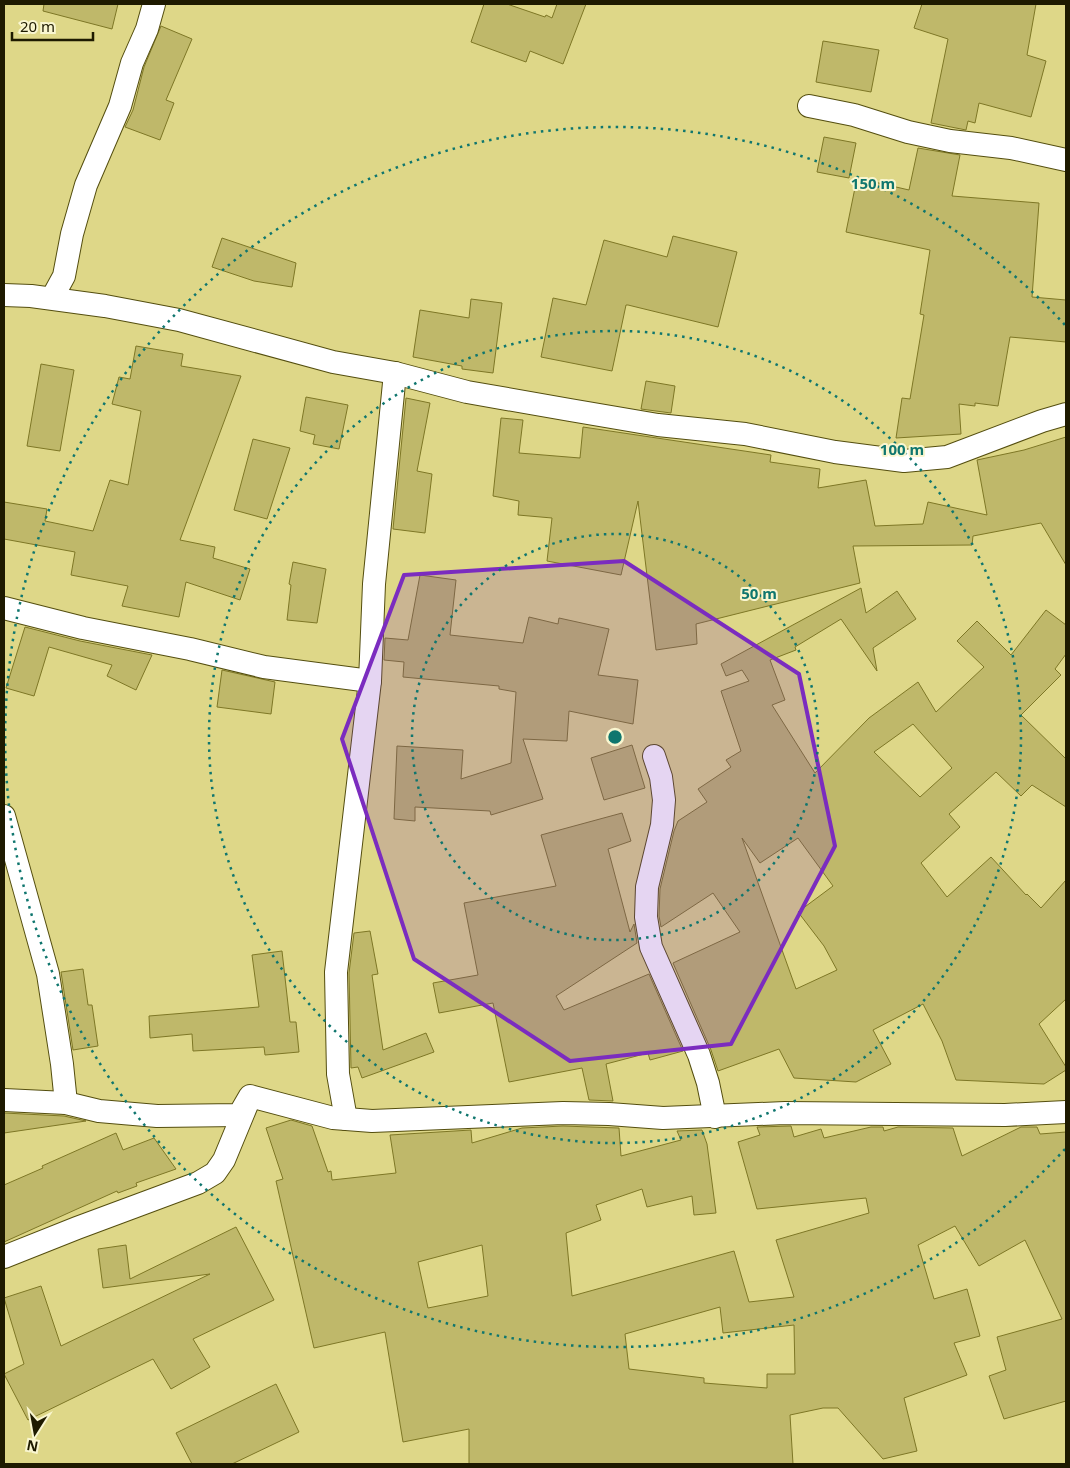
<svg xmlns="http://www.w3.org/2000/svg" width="1070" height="1468" font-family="'Noto Sans',sans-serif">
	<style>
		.building { fill: #bfb86a; stroke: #7e7726; fill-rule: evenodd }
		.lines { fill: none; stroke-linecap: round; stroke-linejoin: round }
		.street-casing { stroke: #544e0f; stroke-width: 24 }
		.street { stroke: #fff; stroke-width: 22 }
		.marked { fill: #7b2cbf; fill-opacity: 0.2; stroke: #7b2cbf; stroke-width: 4; stroke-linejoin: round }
		.ring { fill: none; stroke: #0f766e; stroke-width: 2.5; stroke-dasharray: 2.5 5 }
		.centre { fill: #0f766e; stroke: #f9f6d0; stroke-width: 2.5 }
		.ring-label { font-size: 15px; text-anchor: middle; font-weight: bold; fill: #0f766e; stroke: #f9f6d0; stroke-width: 4; stroke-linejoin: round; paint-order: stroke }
	</style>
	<rect width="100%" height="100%" fill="#ded788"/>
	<g class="building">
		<path d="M 44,4 L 118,4 L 112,29 L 43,11 Z"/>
		<path d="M 484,4 L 507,4 L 545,17 L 546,15 L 552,18 L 557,4 L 586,4 L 563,64 L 530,51 L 526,62 L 471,42 Z"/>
		<path d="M 922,4 L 1036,4 L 1027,55 L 1046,61 L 1031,117 L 979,103 L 975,123 L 968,121 L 966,130 L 931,123 L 948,39 L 914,28 Z"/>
		<path d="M 161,26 L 192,39 L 166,100 L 174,103 L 160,140 L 125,127 L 133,110 L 144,67 Z"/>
		<path d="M 823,41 L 879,50 L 871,92 L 816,82 Z"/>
		<path d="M 824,137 L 856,143 L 849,178 L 817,172 Z"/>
		<path d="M 918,148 L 960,155 L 952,196 L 1039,203 L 1032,297 L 1066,300 L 1066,342 L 1010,337 L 998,406 L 975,403 L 975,406 L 959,404 L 961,434 L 896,438 L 902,398 L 910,399 L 924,315 L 920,314 L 930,250 L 846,232 L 857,178 L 909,190 Z"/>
		<path d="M 673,236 L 737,252 L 718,327 L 628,305 L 626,305 L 612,371 L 541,357 L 553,298 L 586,305 L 604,240 L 667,257 Z"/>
		<path d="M 222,238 L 296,263 L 292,287 L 254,281 L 212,267 Z"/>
		<path d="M 471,299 L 502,303 L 493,373 L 462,369 L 462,366 L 413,357 L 420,310 L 469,318 Z"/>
		<path d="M 136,346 L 183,354 L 181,366 L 241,376 L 180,540 L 215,547 L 213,558 L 250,569 L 240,600 L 186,582 L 179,617 L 122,606 L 128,586 L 71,575 L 75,552 L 4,539 L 4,502 L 47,509 L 45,521 L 93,531 L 110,480 L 128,485 L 141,411 L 112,404 L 119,377 L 130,379 Z"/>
		<path d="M 41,364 L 74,370 L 60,451 L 27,446 Z"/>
		<path d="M 646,381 L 675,386 L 671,413 L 641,409 Z"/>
		<path d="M 306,397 L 348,405 L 339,449 L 313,444 L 315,435 L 300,431 Z"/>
		<path d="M 406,398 L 430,403 L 417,471 L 432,474 L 425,533 L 393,529 Z"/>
		<path d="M 501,418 L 523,420 L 519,453 L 580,458 L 583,427 L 771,455 L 770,462 L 820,469 L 818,488 L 866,480 L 875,526 L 923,524 L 928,502 L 987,515 L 977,460 L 1024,450 L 1066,437 L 1066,565 L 1041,523 L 973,536 L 972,545 L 853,546 L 860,583 L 696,624 L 697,644 L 656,650 L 638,501 L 621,575 L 547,561 L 552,518 L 518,515 L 519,501 L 493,496 Z"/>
		<path d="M 253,439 L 290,448 L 267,519 L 234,510 Z"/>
		<path d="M 293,562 L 326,569 L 317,623 L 287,620 L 291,585 L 289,584 Z"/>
		<path d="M 420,575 L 456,580 L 450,635 L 523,643 L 529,617 L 558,624 L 559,618 L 609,629 L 598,675 L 638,680 L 633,724 L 569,711 L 567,741 L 523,739 L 543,799 L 491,815 L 490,811 L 415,807 L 415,821 L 394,819 L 397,746 L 463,750 L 461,779 L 511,763 L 516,692 L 499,689 L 499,686 L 403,677 L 404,662 L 384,660 L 385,638 L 408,640 Z"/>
		<path d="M 861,588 L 866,613 L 897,591 L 916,619 L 873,648 L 877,671 L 841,619 L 795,647 L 796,650 L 770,660 L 785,700 L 772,705 L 815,773 L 869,718 L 918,682 L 936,712 L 984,667 L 957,641 L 977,621 L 1011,655 L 1046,610 L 1066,625 L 1066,654 L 1055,669 L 1061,675 L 1021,715 L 1066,759 L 1066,807 L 1032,785 L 1021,796 L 996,772 L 949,814 L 960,827 L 921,863 L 947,897 L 991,857 L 1026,895 L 1027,894 L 1041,908 L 1066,880 L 1066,999 L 1039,1024 L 1066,1067 L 1066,1070 L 1044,1084 L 956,1080 L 942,1041 L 923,1004 L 873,1030 L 891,1064 L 856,1082 L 794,1078 L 779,1049 L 718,1071 L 711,1050 L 673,963 L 740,932 L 713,893 L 661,927 L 659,916 L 660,889 L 674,831 L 678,821 L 707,802 L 698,789 L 731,767 L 726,760 L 741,751 L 721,691 L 749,681 L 742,670 L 726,676 L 721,664 ZM 913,724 L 952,768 L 920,797 L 874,752 ZM 742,838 L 760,863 L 798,838 L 833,886 L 798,912 L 824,946 L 837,970 L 796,989 Z"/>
		<path d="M 25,627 L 80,641 L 152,655 L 136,690 L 107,676 L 112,665 L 49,647 L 34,696 L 6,688 Z"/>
		<path d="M 222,670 L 275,682 L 271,714 L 217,707 Z"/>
		<path d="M 632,745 L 645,788 L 604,800 L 591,758 Z"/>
		<path d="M 622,813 L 631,841 L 608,849 L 630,932 L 634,924 L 637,943 L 556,996 L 564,1010 L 649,974 L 683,1051 L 650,1060 L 648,1053 L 606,1064 L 613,1101 L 589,1100 L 582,1068 L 509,1082 L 493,1003 L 439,1013 L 433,983 L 478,975 L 464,903 L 556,886 L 541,835 Z"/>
		<path d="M 370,931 L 378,974 L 372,975 L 383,1050 L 426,1033 L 434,1052 L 362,1078 L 358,1067 L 351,1068 L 349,973 L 354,933 Z"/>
		<path d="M 282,951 L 290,1022 L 296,1022 L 299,1052 L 265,1055 L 264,1047 L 193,1051 L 192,1034 L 150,1038 L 149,1016 L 259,1007 L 252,955 Z"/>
		<path d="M 83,969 L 88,1005 L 92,1005 L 98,1046 L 73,1050 L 61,972 Z"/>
		<path d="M 4,1113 L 64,1116 L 86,1121 L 4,1133 Z"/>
		<path d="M 291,1120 L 312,1126 L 328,1172 L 331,1171 L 332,1180 L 396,1173 L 390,1135 L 471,1130 L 472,1143 L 522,1128 L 563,1126 L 619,1128 L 621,1156 L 681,1140 L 677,1131 L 702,1130 L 707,1144 L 716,1213 L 694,1215 L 692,1196 L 647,1207 L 642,1189 L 596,1205 L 601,1220 L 566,1233 L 572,1296 L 734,1251 L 749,1302 L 794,1297 L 776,1240 L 869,1213 L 866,1198 L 757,1209 L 738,1142 L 760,1135 L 757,1127 L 791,1126 L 794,1137 L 821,1129 L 824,1138 L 871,1127 L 883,1127 L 884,1131 L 898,1127 L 953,1128 L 962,1156 L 1021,1127 L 1037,1127 L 1040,1134 L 1066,1132 L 1066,1401 L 1004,1419 L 989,1376 L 1006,1370 L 997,1337 L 1062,1319 L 1025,1240 L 979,1266 L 955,1226 L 918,1245 L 934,1299 L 967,1289 L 980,1336 L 954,1343 L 967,1375 L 904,1398 L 917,1451 L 883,1459 L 838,1408 L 823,1408 L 790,1415 L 793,1464 L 469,1464 L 469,1429 L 403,1442 L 385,1332 L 314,1348 L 276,1181 L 283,1179 L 266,1128 ZM 482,1245 L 488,1296 L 428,1308 L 418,1262 ZM 720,1307 L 723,1333 L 794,1325 L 795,1374 L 767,1374 L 767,1388 L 704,1383 L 704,1378 L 629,1369 L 625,1334 Z"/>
		<path d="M 116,1133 L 123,1150 L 154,1138 L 176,1169 L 136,1183 L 137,1186 L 118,1193 L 117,1191 L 4,1242 L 4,1185 L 43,1168 L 42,1166 Z"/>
		<path d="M 236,1227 L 274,1300 L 193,1339 L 210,1367 L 171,1389 L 153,1359 L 28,1420 L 4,1374 L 24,1364 L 4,1298 L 41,1286 L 61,1346 L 210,1274 L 103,1288 L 98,1249 L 126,1245 L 130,1279 Z"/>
		<path d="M 276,1384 L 299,1432 L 232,1464 L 192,1464 L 176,1433 Z"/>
	</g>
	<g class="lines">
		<defs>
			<g id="street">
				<path d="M 809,106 L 854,115 L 908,132 L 950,141 L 1011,148 L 1066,160"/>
				<path d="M 4,295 L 31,296 L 105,306 L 179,320 L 333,362 L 395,373 L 467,392 L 570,410 L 658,425 L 745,434 L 835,452 L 904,461 L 947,457 L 1042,421 L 1066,414"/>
				<path d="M 52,298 L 64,276 L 72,234 L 86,185 L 120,106 L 132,63 L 147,29 L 154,4"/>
				<path d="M 4,608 L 83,628 L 190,649 L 264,667 L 370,681"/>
				<path d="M 654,756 L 661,777 L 664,800 L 662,825 L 647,887 L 646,917 L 651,947 L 699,1055 L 708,1083 L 715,1117"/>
				<path d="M 4,816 L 48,974 L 62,1064 L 66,1103"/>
				<path d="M 4,1100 L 66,1103 L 99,1111 L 157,1116 L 239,1115 L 250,1096 L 333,1118 L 372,1121 L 563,1113 L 609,1114 L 663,1118 L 785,1113 L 1005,1115 L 1066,1112"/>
				<path d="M 346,1119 L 338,1074 L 336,972 L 370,681 L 374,584 L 395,373"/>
				<path d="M 4,1257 L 77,1228 L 198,1183 L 215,1173 L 224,1160 L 248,1102"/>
			</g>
		</defs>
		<use href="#street" class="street-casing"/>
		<use href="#street" class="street"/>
	</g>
	<path class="marked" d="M 624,561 L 799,674 L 835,846 L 731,1044 L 570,1061 L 414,959 L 342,739 L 404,575 Z"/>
	<g class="ring">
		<circle cx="615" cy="737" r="203"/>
		<circle cx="615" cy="737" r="406"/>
		<path d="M1065 1149A610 610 0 1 1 1065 325"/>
	</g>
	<circle cx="615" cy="737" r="8" class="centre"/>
	<g class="ring-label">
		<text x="873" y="189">150 m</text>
		<text x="902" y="455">100 m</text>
		<text x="759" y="599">50 m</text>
	</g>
	<rect width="1070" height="1468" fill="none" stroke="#1e1a00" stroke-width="10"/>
	<g transform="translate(35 1433) rotate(191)" stroke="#f9f6d0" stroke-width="4" paint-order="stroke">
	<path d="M0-4L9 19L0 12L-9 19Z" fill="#1e1a00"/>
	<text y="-8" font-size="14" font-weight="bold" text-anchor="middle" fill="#1e1a00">N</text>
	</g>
	<path d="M12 32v8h81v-8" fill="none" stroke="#1e1a00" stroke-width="2.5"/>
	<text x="20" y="32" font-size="15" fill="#1e1a00" stroke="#f9f6d0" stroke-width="4" paint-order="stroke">20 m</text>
</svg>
